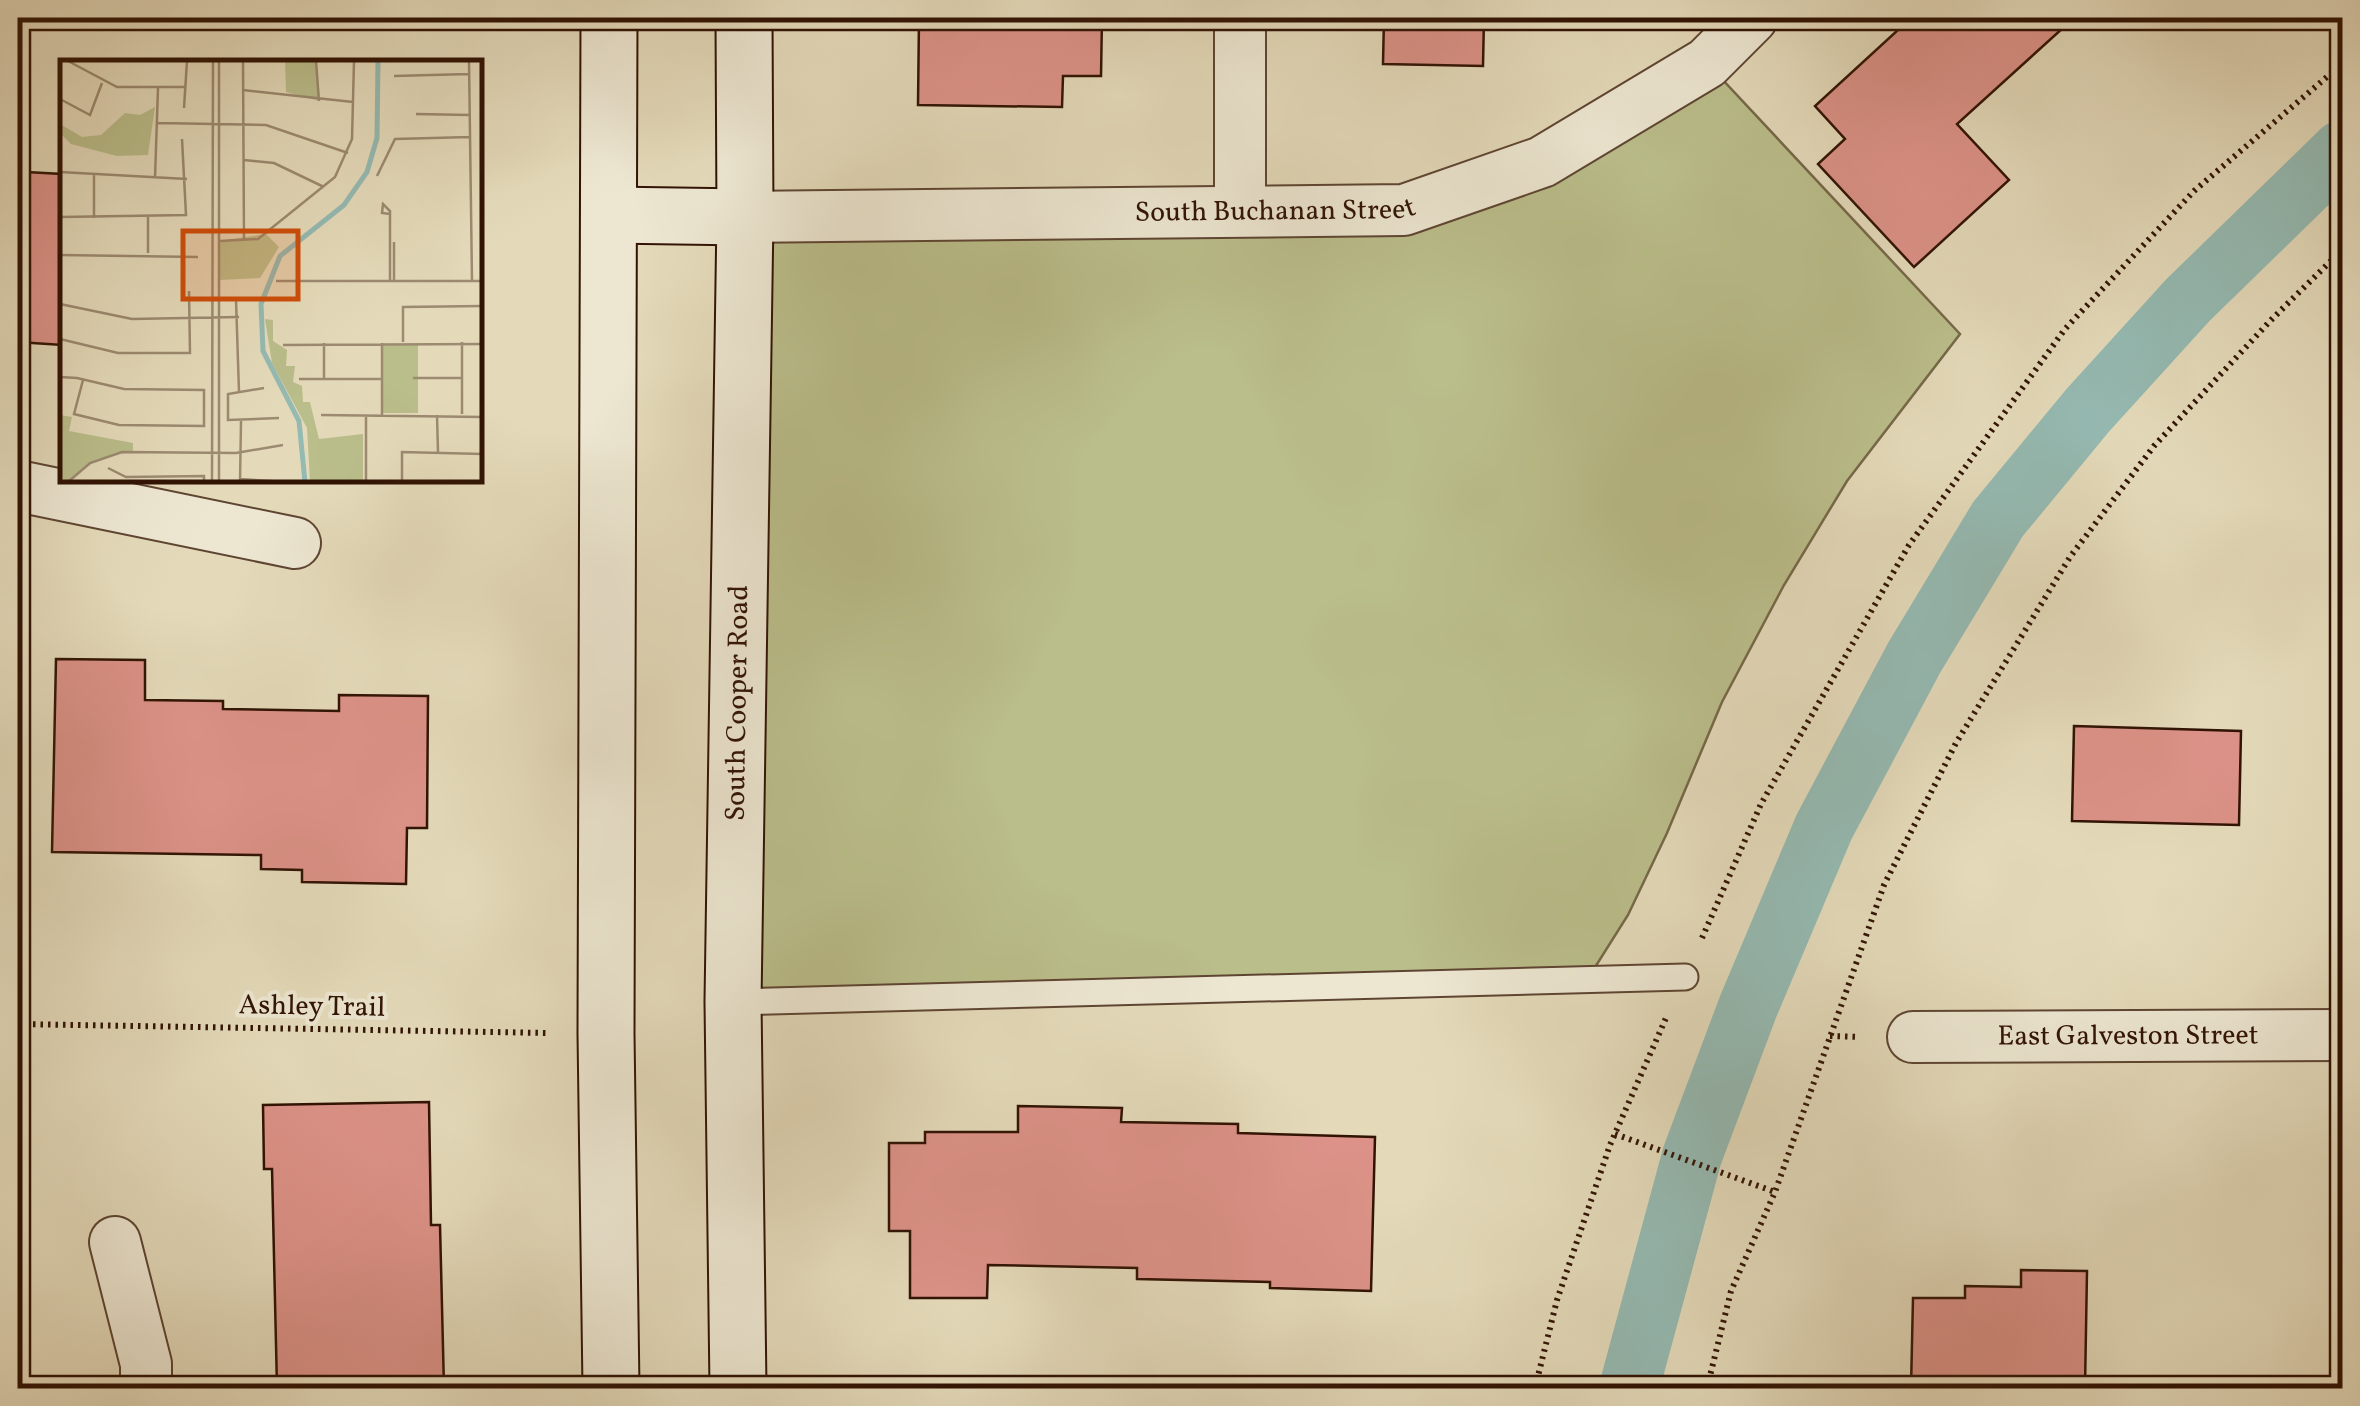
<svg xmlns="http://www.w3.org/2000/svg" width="2360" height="1406" font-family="Vollkorn,serif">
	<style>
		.green { fill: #babe8b; stroke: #766848; stroke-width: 2.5 }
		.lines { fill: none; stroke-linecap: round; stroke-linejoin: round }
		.canal { stroke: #95bab2; stroke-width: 60 }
		.building { fill: #dc9288; stroke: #311304; stroke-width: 2.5 }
		.lane-casing { stroke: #5e4532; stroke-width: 29 }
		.street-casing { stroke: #5e4532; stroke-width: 54 }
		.secondary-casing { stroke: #311304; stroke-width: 59 }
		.path { stroke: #311304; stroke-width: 6; stroke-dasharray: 2.5 5; stroke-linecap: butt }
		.lane { stroke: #ede7d2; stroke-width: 25 }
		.street { stroke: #ede7d2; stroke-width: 50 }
		.secondary { stroke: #ede7d2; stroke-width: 55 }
		.labels { text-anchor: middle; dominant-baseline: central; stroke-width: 8; stroke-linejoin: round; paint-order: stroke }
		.street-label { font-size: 28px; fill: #311304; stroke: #ede7d2 }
		.inset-river { fill: none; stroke: #95bab2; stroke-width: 5 }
		.inset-road { fill: none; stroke: #9c8a71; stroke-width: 2.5 }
		.view { fill: #cd4e0b; fill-opacity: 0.15; stroke: #cd4e0b; stroke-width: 5 }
		.inset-edge { fill: none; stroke: #311304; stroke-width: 5 }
	</style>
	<rect width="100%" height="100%" fill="#e4daba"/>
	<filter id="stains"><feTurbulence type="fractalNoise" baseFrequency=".002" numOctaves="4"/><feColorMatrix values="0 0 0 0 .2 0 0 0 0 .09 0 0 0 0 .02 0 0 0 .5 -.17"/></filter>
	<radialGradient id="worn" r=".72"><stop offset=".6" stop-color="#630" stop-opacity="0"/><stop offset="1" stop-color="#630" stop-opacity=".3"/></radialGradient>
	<path class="green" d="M 1707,63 L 1960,334 L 1847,481 L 1784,585 L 1722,702 L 1667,833 L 1628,915 L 1587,980 L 733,1002 L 745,217 L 1404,210 Z"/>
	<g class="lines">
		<path class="canal" d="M 1629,1388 L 1692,1156 L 1748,1007 L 1824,827 L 1914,658 L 1998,519 L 2088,410 L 2188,300 L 2342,150"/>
	</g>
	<g class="building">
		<path d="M 919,18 L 1102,18 L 1101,76 L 1063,76 L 1062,107 L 918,105 Z"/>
		<path d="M 1384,18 L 1484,18 L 1483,66 L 1383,64 Z"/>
		<path d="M 1911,18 L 2074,18 L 1957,124 L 2009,180 L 1914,267 L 1818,164 L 1845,139 L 1815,106 Z"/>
		<path d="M 26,172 L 62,174 L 62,345 L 18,342 Z"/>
		<path d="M 56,659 L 145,660 L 145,700 L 223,701 L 223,709 L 339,711 L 339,695 L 428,696 L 427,828 L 407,828 L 406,884 L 302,882 L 302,870 L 261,869 L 261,855 L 52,852 Z"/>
		<path d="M 2074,726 L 2241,731 L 2239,825 L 2072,821 Z"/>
		<path d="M 429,1102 L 431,1225 L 440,1225 L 444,1388 L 277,1388 L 272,1169 L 264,1169 L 263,1105 Z"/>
		<path d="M 1018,1106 L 1122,1108 L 1121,1122 L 1238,1124 L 1238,1133 L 1375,1137 L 1371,1291 L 1270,1288 L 1270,1282 L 1137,1279 L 1137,1268 L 988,1265 L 987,1298 L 910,1298 L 910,1231 L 889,1231 L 889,1143 L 925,1143 L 925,1132 L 1018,1132 Z"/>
		<path d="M 2021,1270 L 2087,1271 L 2085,1388 L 1911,1388 L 1913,1298 L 1965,1298 L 1965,1286 L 2021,1287 Z"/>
	</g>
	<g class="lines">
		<defs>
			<path id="lane" d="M 733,1002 L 1685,977"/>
			<g id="street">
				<path d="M 1240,211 L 1240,18"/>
				<path id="s1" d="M 745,217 L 1404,210 L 1542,162 L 1707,63 L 1752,18"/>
				<path d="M 18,486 L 295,543"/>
				<path id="s2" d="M 1913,1037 L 2342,1035"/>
				<path d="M 115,1242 L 146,1364 L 146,1388"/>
			</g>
			<g id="secondary">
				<path d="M 609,18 L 606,1034 L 611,1388"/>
				<path d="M 610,215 L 745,217"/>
				<path id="s3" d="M 738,1388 L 733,1002 L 745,217 L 744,18"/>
			</g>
		</defs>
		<use href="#lane" class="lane-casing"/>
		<use href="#street" class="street-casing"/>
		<use href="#secondary" class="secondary-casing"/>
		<g class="path">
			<path d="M 1702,938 L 1761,804 L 1909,545 L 2065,329 L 2194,191 L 2342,64"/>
			<path d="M 18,1024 L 550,1033"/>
			<path d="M 1830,1036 L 1859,1037"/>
			<path d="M 1615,1134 L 1775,1192"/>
			<path d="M 1535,1388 L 1557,1300 L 1610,1145 L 1666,1018"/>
			<path d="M 1707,1388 L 1731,1291 L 1775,1192 L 1884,885 L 1956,743 L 2070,557 L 2154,446 L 2271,320 L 2342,250"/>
		</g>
		<use href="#lane" class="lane"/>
		<use href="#street" class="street"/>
		<use href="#secondary" class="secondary"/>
	</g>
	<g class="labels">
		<g class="street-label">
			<text stroke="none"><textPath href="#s1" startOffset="530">South Buchanan Street</textPath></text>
			<text stroke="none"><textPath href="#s3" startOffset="685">South Cooper Road</textPath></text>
			<text transform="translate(312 1007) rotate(1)">Ashley Trail</text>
			<text stroke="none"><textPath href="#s2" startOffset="215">East Galveston Street</textPath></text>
		</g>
	</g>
	<g transform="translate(60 60)">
		<rect width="422" height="422" fill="#e4daba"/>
		<path d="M 225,1 L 256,1 L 259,41 L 226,32 ZM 95,47 L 88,95 L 57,96 L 11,84 L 0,73 L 0,64 L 22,77 L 41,75 L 65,53 L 80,55 ZM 206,174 L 219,187 L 200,218 L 159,220 L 159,181 ZM 205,259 L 213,260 L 213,281 L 227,290 L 226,306 L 235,306 L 233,322 L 242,326 L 243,342 L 250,342 L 259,379 L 303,374 L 303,422 L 250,422 L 247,368 L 212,303 ZM 323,284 L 358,284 L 358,353 L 323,353 ZM 0,355 L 12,357 L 9,371 L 73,383 L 73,391 L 38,399 L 6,422 L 0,417 Z" fill="#babe8b"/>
		<path class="inset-river" d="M 245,422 L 239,361 L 203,291 L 201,244 L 220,196 L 284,145 L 307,112 L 317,78 L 318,1"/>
		<path class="inset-road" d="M 8,1 L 57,27 L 126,27M 183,1 L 184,181M 256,1 L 259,41M 409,1 L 412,221M 334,16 L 409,14M 183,30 L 293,42M 0,39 L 30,55 L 42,23M 124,48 L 127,1M 356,54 L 409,55M 98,63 L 206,65 L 288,93M 184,100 L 214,103 L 264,127M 0,112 L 127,119M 34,113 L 34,158M 317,116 L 335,79 L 410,77M 95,118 L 98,28M 0,157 L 126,155 L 122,79M 160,181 L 198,179 L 275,117 L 292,79 L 294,1M 88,193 L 88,156M 0,195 L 138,197M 216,221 L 423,221M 330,221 L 330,151 L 323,144 L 322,153 L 330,154M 334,221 L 334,182M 176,240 L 179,332M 0,244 L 72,259 L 179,257M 0,279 L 58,293 L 130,293 L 129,231M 343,282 L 343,247 L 423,246M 402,282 L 402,354M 264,283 L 264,319M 223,285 L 423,284M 0,317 L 17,318 L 64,329 L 144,330 L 144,366 L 59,365 L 14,354 L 23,320M 353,318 L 402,318M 239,319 L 322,319M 204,328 L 168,334 L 168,360 L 219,358M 261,355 L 423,357M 322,355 L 322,283M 377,355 L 378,392M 48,408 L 66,417 L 144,416 L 144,422M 180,419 L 227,422M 8,422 L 30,403 L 62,392 L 176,393 L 223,385M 152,422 L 153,1M 159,422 L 159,1M 180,422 L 181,361M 306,422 L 306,355M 342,422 L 342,392 L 423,394"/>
		<path class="view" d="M 123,171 L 238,171 L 238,239 L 123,239 Z"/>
		<rect width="422" height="422" class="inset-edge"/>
	</g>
	<rect width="2360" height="1406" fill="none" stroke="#e4daba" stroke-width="60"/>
	<rect x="20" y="20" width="2320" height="1366" fill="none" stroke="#311304" stroke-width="5"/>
	<rect x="30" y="30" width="2300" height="1346" fill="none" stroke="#311304" stroke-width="2.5"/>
	<rect width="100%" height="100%" filter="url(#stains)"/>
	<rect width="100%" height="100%" fill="url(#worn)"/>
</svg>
